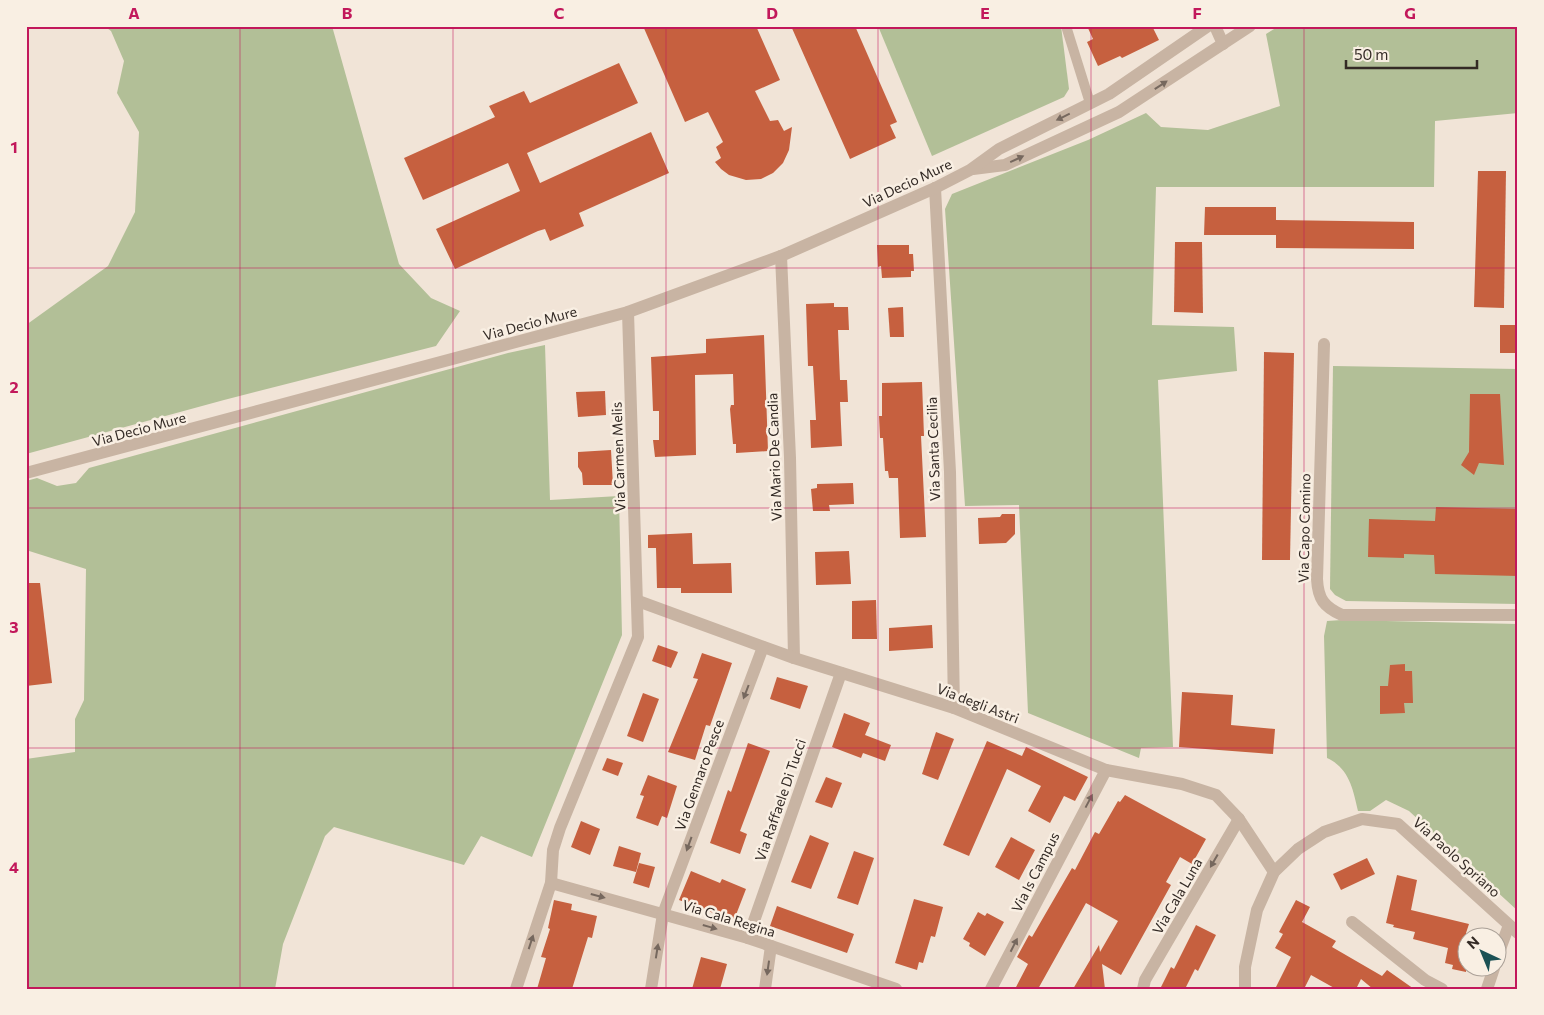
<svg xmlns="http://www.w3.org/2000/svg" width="1544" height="1015" font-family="Commissioner,sans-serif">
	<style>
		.green { fill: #b2bf97 }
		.building { fill: #c6603f }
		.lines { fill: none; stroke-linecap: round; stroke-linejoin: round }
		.service { stroke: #c8b4a3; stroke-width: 10 }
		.minor { stroke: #c8b4a3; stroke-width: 12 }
		.tertiary { stroke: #c8b4a3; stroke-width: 12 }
		.oneway { fill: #76685e }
		.grid { fill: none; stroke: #c2185b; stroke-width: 1; stroke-opacity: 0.55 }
		.labels { text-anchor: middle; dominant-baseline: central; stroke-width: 5; stroke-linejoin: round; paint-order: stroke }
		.street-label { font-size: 14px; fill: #332a25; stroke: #f9efe3 }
		.neatline { fill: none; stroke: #c2185b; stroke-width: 2 }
		.grid-label { font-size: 16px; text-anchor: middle; font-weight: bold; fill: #c2185b }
	</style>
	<rect width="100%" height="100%" fill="#f1e4d7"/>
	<g class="green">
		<path d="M 104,26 L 332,26 L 399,264 L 431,298 L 460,311 L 436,346 L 224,400 L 26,454 L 26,325 L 108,266 L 135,212 L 139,132 L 117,93 L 124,61 L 111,31 Z"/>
		<path d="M 878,26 L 1061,26 L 1069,89 L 1064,97 L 932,156 Z"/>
		<path d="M 1279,26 L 1518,26 L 1518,113 L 1435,121 L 1434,187 L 1156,187 L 1152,325 L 1234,327 L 1237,371 L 1158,380 L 1173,747 L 1141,748 L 1139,758 L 1028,713 L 1019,505 L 965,506 L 945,209 L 952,194 L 1088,140 L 1146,113 L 1161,127 L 1208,130 L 1280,106 L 1266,34 Z"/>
		<path d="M 545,345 L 550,500 L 619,496 L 622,635 L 532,857 L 481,836 L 464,865 L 334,827 L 325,836 L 283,944 L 275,989 L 26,989 L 26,759 L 75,752 L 75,719 L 84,700 L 86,569 L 26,550 L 26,481 L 37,478 L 57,486 L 76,483 L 89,468 L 508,353 Z"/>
		<path d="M 1333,366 L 1518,369 L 1518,604 L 1346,601 L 1335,595 L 1330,589 Z"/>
		<path d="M 1342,620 L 1518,624 L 1518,911 L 1409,811 L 1386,800 L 1370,811 L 1358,811 C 1353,789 1349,768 1327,758 L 1324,636 L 1327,621 Z"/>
	</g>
	<g class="building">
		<path d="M 643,26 L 756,26 L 780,80 L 755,91 L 770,121 L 778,120 L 784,131 L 792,127 L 789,150 L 783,163 L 773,173 L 761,179 L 746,180 L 729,175 L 721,169 L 715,162 L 721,158 L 716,147 L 723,142 L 708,112 L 685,122 Z"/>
		<path d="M 791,26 L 855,26 L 897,122 L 890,125 L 896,138 L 850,159 Z"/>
		<path d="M 1087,26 L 1152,26 L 1159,40 L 1122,58 L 1120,56 L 1098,66 L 1087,42 L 1093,39 Z"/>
		<path d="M 619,63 L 638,103 L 527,153 L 540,183 L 651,132 L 669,173 L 579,213 L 584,226 L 550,241 L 545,229 L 538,231 L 455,269 L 436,229 L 520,191 L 508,163 L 423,200 L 404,158 L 495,117 L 489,106 L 524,91 L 530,103 Z"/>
		<path d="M 1478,171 L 1506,171 L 1504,308 L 1474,307 Z"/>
		<path d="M 1205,207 L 1276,207 L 1276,220 L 1414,222 L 1414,249 L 1276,248 L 1276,235 L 1204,235 Z"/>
		<path d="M 1175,242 L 1202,242 L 1203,313 L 1174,312 Z"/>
		<path d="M 877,245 L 909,245 L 909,254 L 913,254 L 914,271 L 911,271 L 911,277 L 882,278 L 881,266 L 878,267 Z"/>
		<path d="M 834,303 L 834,307 L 848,307 L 849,330 L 838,330 L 840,380 L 847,380 L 848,402 L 840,402 L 842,446 L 811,448 L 810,420 L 816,420 L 813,366 L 808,366 L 806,304 Z"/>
		<path d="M 903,307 L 904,337 L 890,337 L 888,308 Z"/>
		<rect x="1500" y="325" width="18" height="28"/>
		<path d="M 764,335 L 768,451 L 736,453 L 736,444 L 733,444 L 730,409 L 731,405 L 734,405 L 733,374 L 695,375 L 696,455 L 655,457 L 653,440 L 659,440 L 659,411 L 653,411 L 651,357 L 706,353 L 706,339 Z"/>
		<path d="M 1264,352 L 1294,353 L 1290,560 L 1262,560 Z"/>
		<path d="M 922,382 L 924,436 L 921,436 L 926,537 L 900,538 L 898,478 L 889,478 L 888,471 L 885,471 L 883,438 L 880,438 L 879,416 L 882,416 L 882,383 Z"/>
		<path d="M 605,391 L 606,415 L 578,417 L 576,392 Z"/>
		<path d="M 1470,394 L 1500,394 L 1504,465 L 1479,463 L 1474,475 L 1461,465 L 1469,452 Z"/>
		<path d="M 611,450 L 613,485 L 583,485 L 582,473 L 578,467 L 578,452 Z"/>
		<path d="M 853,483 L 854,504 L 829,505 L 830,511 L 813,511 L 811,489 L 817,488 L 817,484 Z"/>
		<path d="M 1436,507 L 1518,509 L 1518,576 L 1435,574 L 1434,555 L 1404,554 L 1404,558 L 1368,557 L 1369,519 L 1435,521 Z"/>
		<path d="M 1002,514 L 1015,514 L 1015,534 L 1006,543 L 979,544 L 978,518 L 1000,517 Z"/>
		<path d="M 692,533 L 693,564 L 731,563 L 732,593 L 681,593 L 681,588 L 657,588 L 656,548 L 648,548 L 648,535 Z"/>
		<path d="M 849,551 L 851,584 L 816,585 L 815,552 Z"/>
		<path d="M 26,583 L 40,583 L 52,683 L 26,686 Z"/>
		<path d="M 876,600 L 877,639 L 852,639 L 852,601 Z"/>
		<path d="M 932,625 L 933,648 L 889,651 L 889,628 Z"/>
		<path d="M 658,645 L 678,652 L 671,668 L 652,661 Z"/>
		<path d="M 702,653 L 732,663 L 710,726 L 706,725 L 695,760 L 668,752 L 698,679 L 693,678 Z"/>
		<path d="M 1405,664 L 1405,671 L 1412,671 L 1413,703 L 1404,703 L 1405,713 L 1380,714 L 1380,686 L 1388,686 L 1390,665 Z"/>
		<path d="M 777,677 L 808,686 L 800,709 L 770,699 Z"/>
		<path d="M 1182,692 L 1233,695 L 1231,725 L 1275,729 L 1273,754 L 1179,747 Z"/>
		<path d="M 643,693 L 659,699 L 643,742 L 627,736 Z"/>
		<path d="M 844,713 L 870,723 L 865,735 L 891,745 L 885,761 L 863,753 L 861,758 L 832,747 Z"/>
		<path d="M 936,732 L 954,739 L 938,780 L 922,774 Z"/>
		<path d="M 987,741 L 1022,756 L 1026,747 L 1088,777 L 1075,801 L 1064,796 L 1050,823 L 1028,811 L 1041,786 L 1007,769 L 969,856 L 943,845 Z"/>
		<path d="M 748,743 L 770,751 L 740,831 L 747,834 L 740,854 L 710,843 L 728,790 L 731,792 Z"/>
		<path d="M 607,758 L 623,763 L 618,776 L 602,770 Z"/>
		<path d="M 648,775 L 677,786 L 667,818 L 662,816 L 658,826 L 636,818 L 644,796 L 640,795 Z"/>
		<path d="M 826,777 L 842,783 L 832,808 L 815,802 Z"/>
		<path d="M 1125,795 L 1206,839 L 1192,864 L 1180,857 L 1166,882 L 1171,885 L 1121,975 L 1102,964 L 1105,989 L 1073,989 L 1099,945 L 1100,952 L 1118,921 L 1086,903 L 1038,989 L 1015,989 L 1028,964 L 1017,957 L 1029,935 L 1032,937 L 1072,868 L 1075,870 L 1095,832 L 1099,834 L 1118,801 L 1120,802 Z"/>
		<path d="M 581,821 L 600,829 L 590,855 L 571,847 Z"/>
		<path d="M 810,835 L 829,843 L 811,889 L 791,882 Z"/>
		<path d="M 1011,837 L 1035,850 L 1019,880 L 995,867 Z"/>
		<path d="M 619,846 L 641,853 L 636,872 L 613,866 Z"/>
		<path d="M 854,851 L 874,858 L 858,905 L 837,898 Z"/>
		<path d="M 1367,858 L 1375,874 L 1341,890 L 1333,874 Z"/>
		<path d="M 639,863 L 655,867 L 649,888 L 633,883 Z"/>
		<path d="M 691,871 L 720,883 L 722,879 L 746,889 L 734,920 L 717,912 L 716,914 L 679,900 Z"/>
		<path d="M 1397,875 L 1417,880 L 1411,910 L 1469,924 L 1466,933 L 1466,972 L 1452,969 L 1453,965 L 1445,963 L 1448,948 L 1413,939 L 1415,932 L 1393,927 L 1394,925 L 1386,923 Z"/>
		<path d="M 914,899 L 943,907 L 935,937 L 931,936 L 923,963 L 919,962 L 917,970 L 895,963 Z"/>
		<path d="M 554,900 L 572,904 L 571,910 L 597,916 L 592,938 L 588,937 L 572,989 L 537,989 L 546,958 L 541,957 L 550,929 L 548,928 Z"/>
		<path d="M 1296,900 L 1310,907 L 1302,922 L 1336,941 L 1332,947 L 1382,976 L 1387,970 L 1414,989 L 1373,989 L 1361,979 L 1356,989 L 1336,989 L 1311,975 L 1304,989 L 1275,989 L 1291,957 L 1275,948 L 1283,934 L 1279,932 Z"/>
		<path d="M 777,906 L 854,934 L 847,953 L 770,926 Z"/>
		<path d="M 978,912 L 985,916 L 987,913 L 1004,922 L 985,956 L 969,946 L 970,943 L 963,939 Z"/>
		<path d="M 1196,925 L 1216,935 L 1198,971 L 1195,969 L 1185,989 L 1160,989 L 1171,967 L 1174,969 Z"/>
		<path d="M 701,957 L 727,964 L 720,989 L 692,989 Z"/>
	</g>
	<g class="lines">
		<path class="service" d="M 1066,26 L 1090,103"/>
		<g class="minor">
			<path d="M 1215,26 L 1223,44"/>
			<path d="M 935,188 L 950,472 L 954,708"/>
			<path d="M 781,256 L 790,458 L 794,658"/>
			<path d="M 1324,344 L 1317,579 C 1318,599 1324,607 1342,615 L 1518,615"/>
			<path d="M 638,601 L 794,658 L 954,708 L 1106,770 L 1182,784 L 1216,795 L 1239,819 L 1274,872"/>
			<path d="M 551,883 L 748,938 L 896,989"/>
			<path d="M 1352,922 L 1425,980 L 1442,989"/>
			<path d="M 748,938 L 841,673"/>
			<path d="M 1496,960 L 1509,925"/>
			<path d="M 516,989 L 551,883 L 553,850 L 560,828 L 638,637 L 628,312"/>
			<path d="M 651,989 L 663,914 L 763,647"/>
			<path d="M 765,989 L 771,946"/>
			<path d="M 991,989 L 1106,770"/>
			<path d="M 1143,989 L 1145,980 L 1239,819"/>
			<path d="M 1245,989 L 1245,967 L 1257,910 L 1274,872 L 1298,849 L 1324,832 L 1362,819 L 1398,824 L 1518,933"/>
			<path d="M 1487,989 L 1494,968"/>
		</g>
		<g class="tertiary">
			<path d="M 973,169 L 1005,165 L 1119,112 L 1250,26"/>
			<path d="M 26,473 L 628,312 L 781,256 L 935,188 L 970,170 L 999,149 L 1109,94 L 1208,26"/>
		</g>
	</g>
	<defs><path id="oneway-solid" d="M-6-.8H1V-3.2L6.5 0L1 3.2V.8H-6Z" transform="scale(1.25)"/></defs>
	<g class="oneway">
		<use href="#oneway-solid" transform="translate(1161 85) rotate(-33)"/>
		<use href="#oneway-solid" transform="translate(1063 117) rotate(154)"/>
		<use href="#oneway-solid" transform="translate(1017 159) rotate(-25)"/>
		<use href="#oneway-solid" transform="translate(746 692) rotate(111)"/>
		<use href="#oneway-solid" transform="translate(1089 801) rotate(-62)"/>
		<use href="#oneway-solid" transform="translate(689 844) rotate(110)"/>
		<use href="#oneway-solid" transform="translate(1214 861) rotate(120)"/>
		<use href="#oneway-solid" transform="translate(598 896) rotate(15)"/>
		<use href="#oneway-solid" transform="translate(710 927) rotate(16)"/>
		<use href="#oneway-solid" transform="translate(531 942) rotate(-72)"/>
		<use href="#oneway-solid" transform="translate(1014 945) rotate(-63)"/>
		<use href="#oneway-solid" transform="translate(657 951) rotate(-81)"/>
		<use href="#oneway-solid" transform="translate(768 968) rotate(98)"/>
	</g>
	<path class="grid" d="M 240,26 L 240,989M 453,26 L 453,989M 666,26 L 666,989M 878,26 L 878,989M 1091,26 L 1091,989M 1304,26 L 1304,989M 26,268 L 1518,268M 26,508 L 1518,508M 26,748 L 1518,748"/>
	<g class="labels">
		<g class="street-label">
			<text transform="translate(907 183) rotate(-25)">Via Decio Mure</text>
			<text transform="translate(530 323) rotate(-15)">Via Decio Mure</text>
			<text transform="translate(139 429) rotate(-15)">Via Decio Mure</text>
			<text transform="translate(933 449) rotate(-92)">Via Santa Cecilia</text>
			<text transform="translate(618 457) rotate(-92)">Via Carmen Melis</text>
			<text transform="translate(774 457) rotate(-92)">Via Mario De Candia</text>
			<text transform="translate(1304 528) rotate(-89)">Via Capo Comino</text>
			<text transform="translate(978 703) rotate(21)">Via degli Astri</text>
			<text transform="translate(699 775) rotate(-70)">Via Gennaro Pesce</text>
			<text transform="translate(780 800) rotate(-71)">Via Raffaele Di Tucci</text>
			<text transform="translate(1457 857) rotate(42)">Via Paolo Spriano</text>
			<text transform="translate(1035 872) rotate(-63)">Via Is Campus</text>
			<text transform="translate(1177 896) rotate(-60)">Via Cala Luna</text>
			<text transform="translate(729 918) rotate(17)">Via Cala Regina</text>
		</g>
	</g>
	<rect width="1544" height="1015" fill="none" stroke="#f9efe3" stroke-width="55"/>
	<g transform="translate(1482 952) rotate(316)"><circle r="24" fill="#f9efe3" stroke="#aaa097"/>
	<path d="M0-4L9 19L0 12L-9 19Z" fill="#1b5154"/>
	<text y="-8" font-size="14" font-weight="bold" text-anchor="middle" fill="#332a25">N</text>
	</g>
	<path d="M1346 60v8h131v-8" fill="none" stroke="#332a25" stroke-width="2.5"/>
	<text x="1354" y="60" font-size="15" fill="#332a25" stroke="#f9efe3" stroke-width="4" paint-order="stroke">50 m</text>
	<rect x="28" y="28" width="1488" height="960" class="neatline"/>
	<g class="grid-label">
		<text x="134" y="19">A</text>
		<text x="347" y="19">B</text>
		<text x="559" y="19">C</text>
		<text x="772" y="19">D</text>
		<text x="985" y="19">E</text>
		<text x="1197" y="19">F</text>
		<text x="1410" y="19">G</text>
		<text x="14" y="153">1</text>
		<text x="14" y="393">2</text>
		<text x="14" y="633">3</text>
		<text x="14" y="873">4</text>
	</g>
</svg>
